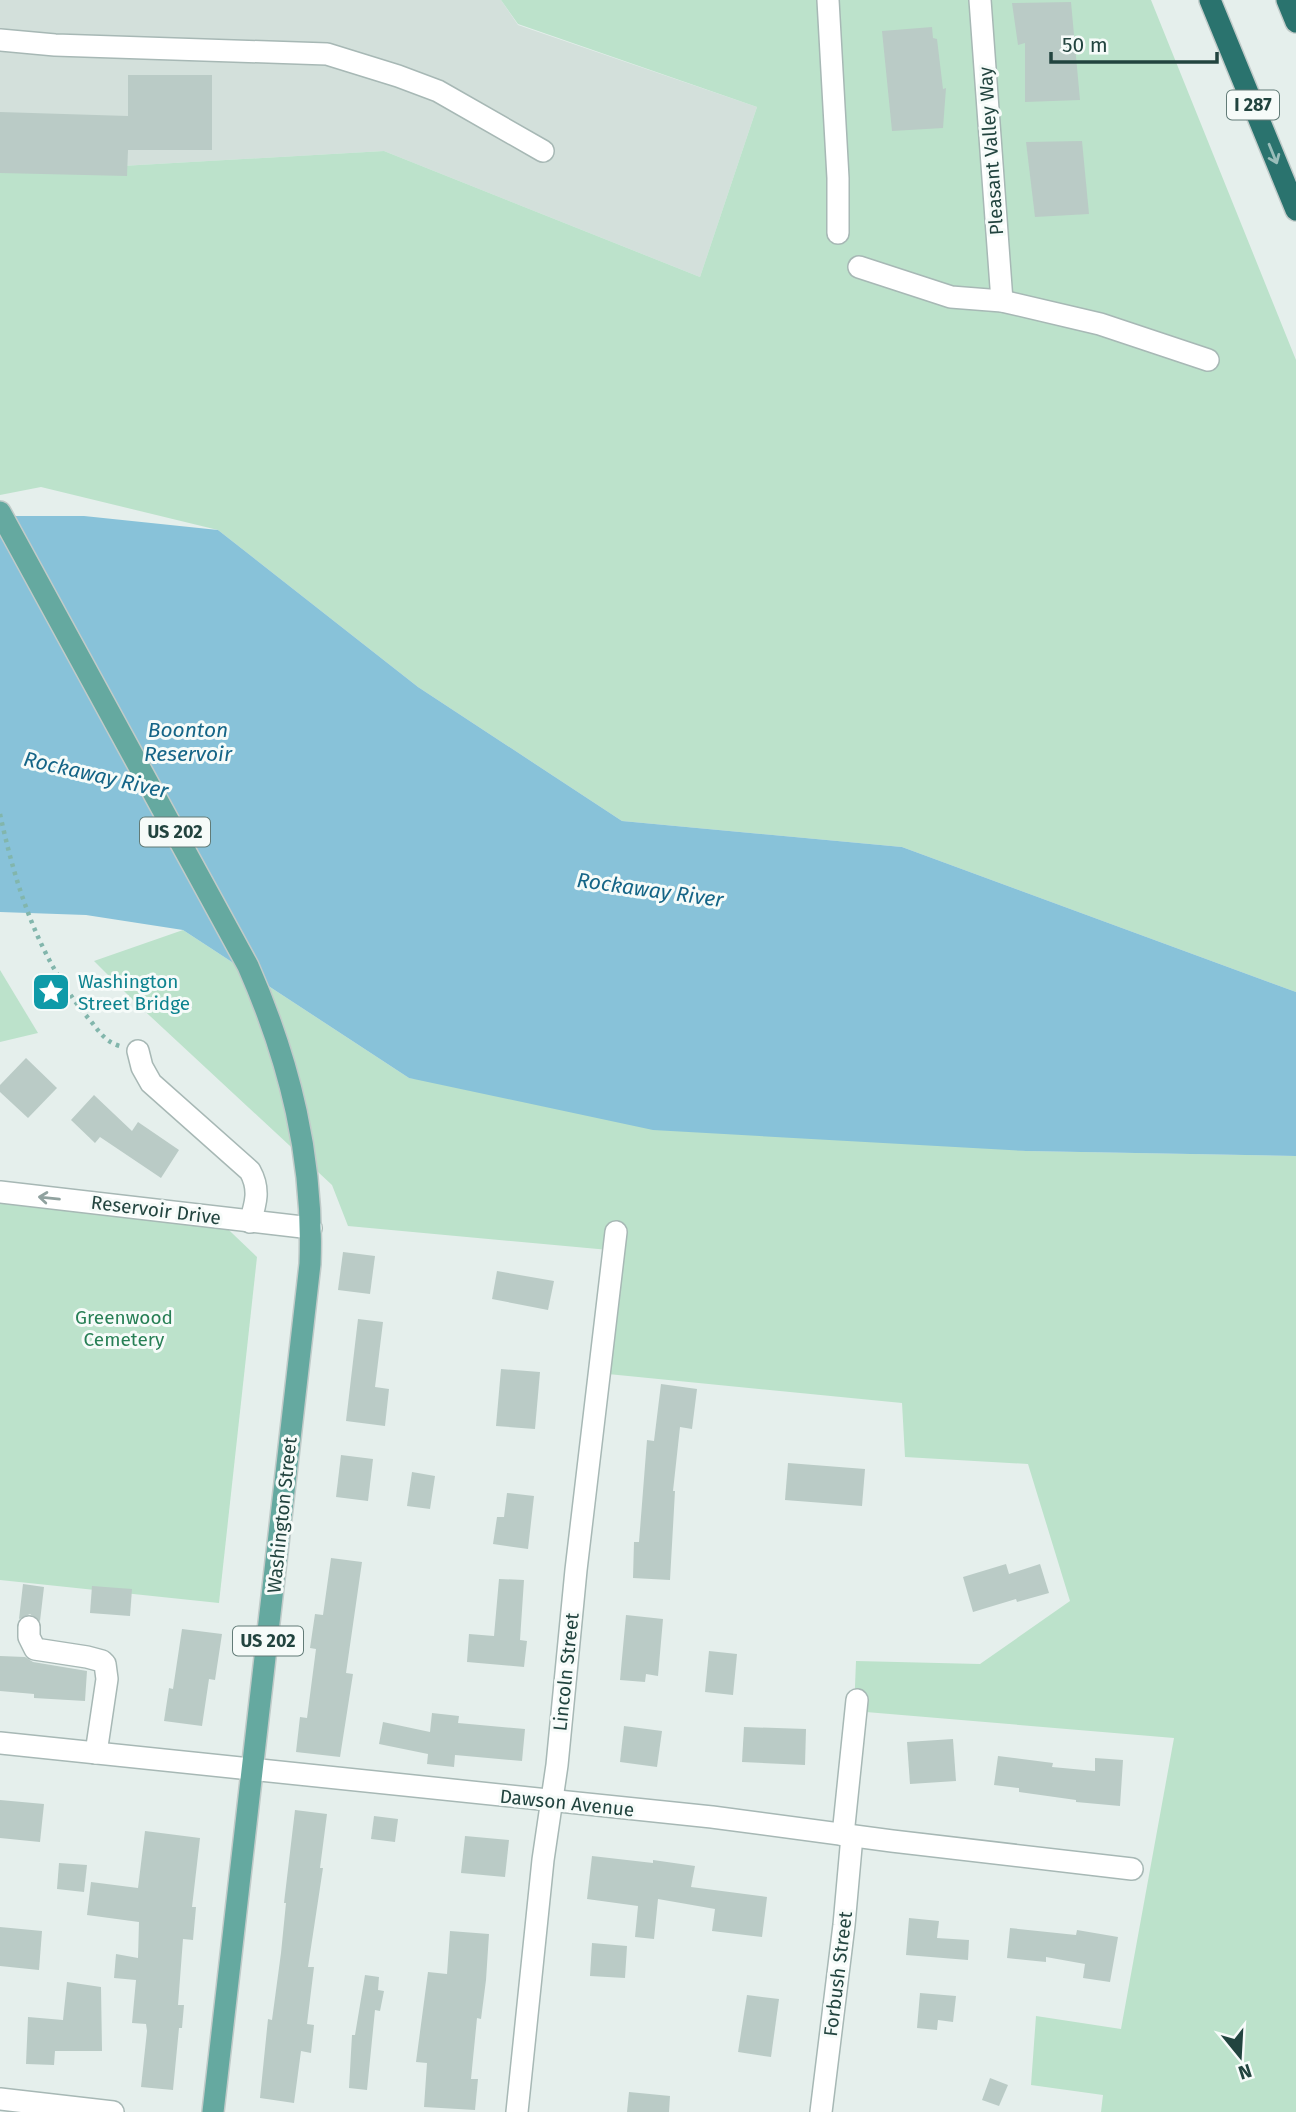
<svg xmlns="http://www.w3.org/2000/svg" width="1296" height="2112" font-family="'Fira Sans',sans-serif">
	<style>
		.built { fill: #d3e0db }
		.green { fill: #bce2cb }
		.water { fill: #88c2d9 }
		.building { fill: #bacbc6 }
		.lines { fill: none; stroke-linecap: round; stroke-linejoin: round }
		.minor-casing { stroke: #a7b8b5; stroke-width: 24 }
		.major-casing { stroke: #c1cbc9; stroke-width: 24 }
		.highway-casing { stroke: #c1cbc9; stroke-width: 24 }
		.path { stroke: #82b6ac; stroke-width: 4.5; stroke-dasharray: 3.5 5; stroke-linecap: butt }
		.minor { stroke: #fff; stroke-width: 21 }
		.major { stroke: #65a9a0; stroke-width: 21 }
		.highway { stroke: #2a736e; stroke-width: 21 }
		.oneway { stroke: #9abeba }
		.oneway2 { stroke: #90a29f }
		.labels { text-anchor: middle; dominant-baseline: central; stroke-width: 6; stroke-linejoin: round; paint-order: stroke }
		.shield { fill: #f6fbf9; stroke: #627b77; stroke-width: 2 }
		.shield-label { font-size: 18px; font-weight: bold; fill: #22443f }
		.street-label { font-size: 19px; fill: #22443f; stroke: #f6fbf9 }
		.culture-label { font-size: 19px; fill: #0d838f; stroke: #f6fbf9; text-anchor: start }
		.park-label { font-size: 19px; fill: #277f55; stroke: #f6fbf9 }
		.water-label { font-size: 21px; font-style: italic; fill: #156587; stroke: #f6fbf9 }
	</style>
	<rect width="100%" height="100%" fill="#e5efec"/>
	<path class="built" d="M 0,0 L 501,0 L 518,25 L 757,107 L 700,277 L 384,151 L 0,173 Z"/>
	<g class="green">
		<path d="M 501,0 L 1151,0 L 1296,360 L 1296,992 L 902,847 L 622,821 L 418,687 L 218,530 L 41,487 L 0,495 L 0,173 L 384,151 L 700,277 L 757,107 L 518,24 Z"/>
		<path d="M 183,930 L 409,1078 L 1026,1151 L 1296,1156 L 1296,2112 L 1101,2112 L 1103,2095 L 1031,2085 L 1036,2016 L 1121,2029 L 1174,1738 L 854,1711 L 856,1661 L 980,1664 L 1070,1601 L 1028,1464 L 905,1457 L 902,1403 L 598,1373 L 609,1250 L 348,1226 L 332,1185 L 136,1003 L 94,961 Z"/>
		<path d="M 0,970 L 38,1033 L 0,1042 Z"/>
		<path d="M 0,1190 L 210,1212 L 257,1257 L 219,1603 L 0,1580 Z"/>
	</g>
	<path class="water" d="M 0,516 L 84,516 L 218,530 L 418,687 L 622,821 L 902,847 L 1296,992 L 1296,1156 L 1026,1151 L 653,1130 L 409,1078 L 183,930 L 86,915 L 0,912 Z"/>
	<g class="building">
		<path d="M 1071,2 L 1080,100 L 1025,102 L 1025,43 L 1018,45 L 1012,3 Z"/>
		<path d="M 932,27 L 933,38 L 937,39 L 943,89 L 946,88 L 943,128 L 892,131 L 882,31 Z"/>
		<path d="M 128,75 L 212,75 L 212,150 L 128,150 L 127,176 L 0,173 L 0,112 L 128,116 Z"/>
		<path d="M 1082,141 L 1089,214 L 1035,217 L 1026,142 Z"/>
		<path d="M 26,1058 L 57,1088 L 28,1118 L 0,1092 L 0,1085 Z"/>
		<path d="M 94,1095 L 132,1131 L 138,1122 L 179,1150 L 161,1178 L 100,1137 L 95,1143 L 71,1120 Z"/>
		<path d="M 343,1252 L 375,1256 L 370,1294 L 338,1290 Z"/>
		<path d="M 497,1271 L 554,1281 L 548,1310 L 492,1299 Z"/>
		<path d="M 358,1319 L 383,1322 L 375,1387 L 389,1389 L 385,1426 L 346,1421 Z"/>
		<path d="M 501,1369 L 540,1372 L 535,1429 L 496,1426 Z"/>
		<path d="M 661,1384 L 697,1389 L 692,1429 L 680,1427 L 673,1491 L 675,1491 L 670,1580 L 633,1578 L 634,1542 L 639,1542 L 647,1440 L 654,1441 Z"/>
		<path d="M 341,1455 L 373,1459 L 368,1501 L 336,1497 Z"/>
		<path d="M 788,1463 L 865,1469 L 862,1506 L 785,1500 Z"/>
		<path d="M 412,1472 L 435,1476 L 430,1509 L 407,1506 Z"/>
		<path d="M 507,1493 L 534,1496 L 528,1549 L 493,1544 L 497,1517 L 504,1517 Z"/>
		<path d="M 331,1558 L 362,1562 L 346,1673 L 353,1674 L 340,1757 L 296,1752 L 300,1717 L 307,1718 L 316,1649 L 310,1648 L 315,1614 L 323,1615 Z"/>
		<path d="M 1006,1564 L 1009,1574 L 1040,1564 L 1049,1593 L 1017,1602 L 1016,1599 L 973,1612 L 963,1577 Z"/>
		<path d="M 499,1579 L 524,1580 L 520,1640 L 527,1641 L 524,1667 L 467,1662 L 469,1634 L 494,1636 Z"/>
		<path d="M 23,1584 L 44,1587 L 40,1621 L 30,1614 L 19,1619 Z"/>
		<path d="M 92,1586 L 132,1589 L 130,1616 L 90,1613 Z"/>
		<path d="M 626,1615 L 663,1619 L 658,1676 L 646,1674 L 645,1682 L 620,1680 Z"/>
		<path d="M 182,1629 L 222,1634 L 215,1680 L 209,1679 L 202,1726 L 164,1721 L 169,1688 L 173,1689 Z"/>
		<path d="M 709,1651 L 737,1654 L 733,1695 L 705,1692 Z"/>
		<path d="M 0,1656 L 25,1657 L 33,1662 L 87,1671 L 85,1701 L 34,1698 L 34,1694 L 0,1691 Z"/>
		<path d="M 432,1713 L 459,1716 L 458,1723 L 525,1729 L 522,1761 L 455,1755 L 454,1767 L 427,1764 L 428,1754 L 379,1744 L 383,1722 L 430,1732 Z"/>
		<path d="M 624,1726 L 662,1731 L 657,1767 L 620,1762 Z"/>
		<path d="M 744,1727 L 806,1729 L 805,1765 L 742,1762 Z"/>
		<path d="M 953,1739 L 956,1781 L 910,1784 L 907,1742 Z"/>
		<path d="M 998,1756 L 1053,1763 L 1052,1767 L 1095,1771 L 1095,1758 L 1123,1760 L 1120,1806 L 1076,1802 L 1076,1800 L 1019,1792 L 1019,1788 L 994,1785 Z"/>
		<path d="M 0,1800 L 44,1804 L 40,1842 L 0,1838 Z"/>
		<path d="M 295,1810 L 327,1814 L 320,1868 L 323,1868 L 308,1967 L 314,1967 L 307,2024 L 314,2025 L 311,2053 L 301,2051 L 294,2103 L 260,2098 L 268,2019 L 272,2020 L 281,1953 L 286,1903 L 284,1903 Z"/>
		<path d="M 374,1816 L 398,1819 L 395,1842 L 371,1839 Z"/>
		<path d="M 145,1831 L 200,1838 L 192,1907 L 196,1907 L 193,1940 L 183,1939 L 178,2005 L 184,2005 L 182,2028 L 179,2028 L 173,2090 L 141,2087 L 147,2031 L 146,2024 L 132,2023 L 136,1980 L 114,1978 L 116,1954 L 138,1958 L 139,1922 L 87,1915 L 91,1882 L 138,1888 Z"/>
		<path d="M 465,1836 L 509,1840 L 505,1877 L 461,1873 Z"/>
		<path d="M 592,1856 L 653,1863 L 653,1860 L 695,1866 L 691,1887 L 767,1897 L 762,1937 L 712,1931 L 715,1909 L 658,1899 L 654,1939 L 635,1937 L 638,1906 L 587,1899 Z"/>
		<path d="M 59,1863 L 87,1865 L 84,1892 L 57,1889 Z"/>
		<path d="M 909,1918 L 939,1921 L 937,1938 L 969,1940 L 968,1960 L 906,1955 Z"/>
		<path d="M 0,1927 L 42,1931 L 39,1970 L 0,1966 Z"/>
		<path d="M 1010,1928 L 1076,1935 L 1077,1930 L 1118,1937 L 1110,1982 L 1083,1978 L 1085,1964 L 1046,1957 L 1046,1962 L 1007,1958 Z"/>
		<path d="M 450,1931 L 489,1934 L 486,1980 L 481,2019 L 477,2018 L 471,2079 L 478,2079 L 475,2110 L 424,2107 L 427,2063 L 416,2062 L 428,1972 L 447,1974 Z"/>
		<path d="M 592,1943 L 627,1946 L 625,1978 L 590,1976 Z"/>
		<path d="M 365,1975 L 379,1977 L 378,1990 L 384,1991 L 380,2011 L 375,2010 L 367,2090 L 349,2088 L 352,2035 L 355,2035 Z"/>
		<path d="M 67,1982 L 101,1987 L 102,2051 L 55,2051 L 54,2065 L 26,2064 L 28,2017 L 63,2020 Z"/>
		<path d="M 920,1993 L 956,1996 L 953,2022 L 938,2020 L 937,2030 L 917,2028 Z"/>
		<path d="M 747,1995 L 779,1999 L 771,2057 L 738,2052 Z"/>
		<path d="M 990,2078 L 1008,2085 L 999,2106 L 982,2100 Z"/>
		<path d="M 629,2092 L 670,2096 L 669,2112 L 627,2112 Z"/>
	</g>
	<g class="lines">
		<defs>
			<g id="minor">
				<path d="M 828,0 L 838,178 L 838,233"/>
				<path d="M 980,0 L 1002,301"/>
				<path d="M 0,40 L 55,45 L 327,54 L 398,76 L 438,91 L 543,151"/>
				<path d="M 859,267 L 951,297 L 1002,301 L 1100,324 L 1208,360"/>
				<path d="M 138,1051 L 142,1067 L 151,1083 L 250,1171 C 260,1189 256,1203 250,1222"/>
				<path d="M 0,1192 L 311,1228"/>
				<path d="M 29,1627 L 29,1637 L 35,1649 L 87,1657 L 102,1661 L 105,1664 L 107,1679 L 96,1753"/>
				<path d="M 0,1743 L 712,1817 L 892,1841 L 1132,1869"/>
				<path d="M 843,1835 L 857,1700"/>
				<path d="M 0,2099 L 113,2112"/>
				<path d="M 517,2112 L 543,1860 L 557,1765 L 576,1570 L 616,1232"/>
				<path d="M 821,2112 L 844,1925 L 852,1836"/>
			</g>
			<path id="major" d="M 0,512 L 248,966 C 290,1062 314,1159 310,1264 L 213,2112"/>
			<g id="highway">
				<path d="M 1210,0 L 1296,210"/>
				<path d="M 1287,0 L 1296,22"/>
			</g>
		</defs>
		<use href="#minor" class="minor-casing"/>
		<use href="#major" class="major-casing"/>
		<use href="#highway" class="highway-casing"/>
		<path class="path" d="M 0,814 C 16,888 39,960 89,1019 C 99,1031 105,1042 120,1046"/>
		<use href="#minor" class="minor"/>
		<use href="#major" class="major"/>
		<use href="#highway" class="highway"/>
	</g>
	<defs><path id="oneway-shaft" d="M-6 0H5M1.5-3L5.5 0L1.5 3" fill="none" stroke-width="1.6" stroke-linecap="round" stroke-linejoin="round" transform="scale(1.75)"/></defs>
	<use class="oneway" href="#oneway-shaft" transform="translate(1273 154) rotate(68)"/>
	<use class="oneway2" href="#oneway-shaft" transform="translate(49 1198) rotate(-174)"/>
	<defs>
		<symbol id="sight-square" viewBox="-11 -11 22 22"><rect x="-9" y="-9" width="18" height="18" rx="4" fill="#0f9aa8" stroke="#f6fbf9"/><path d="M0-6L1.8-2.2L6-1.7L2.9 1.2L3.7 5.4L0 3.3L-3.7 5.4L-2.9 1.2L-6-1.7L-1.8-2.2Z" fill="#fff"/></symbol>
	</defs>
	<g fill-rule="evenodd">
		<use href="#sight-square" x="29" y="970" width="44" height="44"/>
	</g>
	<g class="labels">
		<g class="shield">
			<rect x="1227" y="90.5" width="52" height="29" rx="5"/>
			<rect x="140" y="817.5" width="70" height="29" rx="5"/>
			<rect x="233" y="1626.5" width="70" height="29" rx="5"/>
		</g>
		<g class="shield-label">
			<text x="1253" y="105">I 287</text>
			<text x="175" y="832">US 202</text>
			<text x="268" y="1641">US 202</text>
		</g>
		<g class="street-label">
			<text transform="translate(991 151) rotate(-94)">Pleasant Valley Way</text>
			<text transform="translate(156 1210) rotate(7)">Reservoir Drive</text>
			<text transform="translate(282 1515) rotate(-84)">Washington Street</text>
			<text transform="translate(566 1672) rotate(-84)">Lincoln Street</text>
			<text transform="translate(567 1803) rotate(6)">Dawson Avenue</text>
			<text transform="translate(838 1974) rotate(-83)">Forbush Street</text>
		</g>
		<g class="culture-label">
			<text x="78" y="981">Washington<tspan x="78" dy="22">Street Bridge</tspan></text>
		</g>
		<g class="park-label">
			<text x="124" y="1317">Greenwood<tspan x="124" dy="22">Cemetery</tspan></text>
		</g>
		<g class="water-label">
			<text x="188" y="730">Boonton<tspan x="188" dy="24">Reservoir</tspan></text>
			<text transform="translate(96 775) rotate(13)">Rockaway River</text>
			<text transform="translate(650 890) rotate(8)">Rockaway River</text>
		</g>
	</g>
	<g transform="translate(1240 2056) rotate(162)" stroke="#f6fbf9" stroke-width="5" paint-order="stroke">
	<path d="M0-5L12 26L0 18L-12 26Z" fill="#22443f"/>
	<text y="-10" font-size="19" font-weight="bold" text-anchor="middle" fill="#22443f">N</text>
	</g>
	<path d="M1051 52v10h166v-10" fill="none" stroke="#22443f" stroke-width="3.5"/>
	<text x="1062" y="52" font-size="21" fill="#22443f" stroke="#f6fbf9" stroke-width="5" paint-order="stroke">50 m</text>
</svg>
